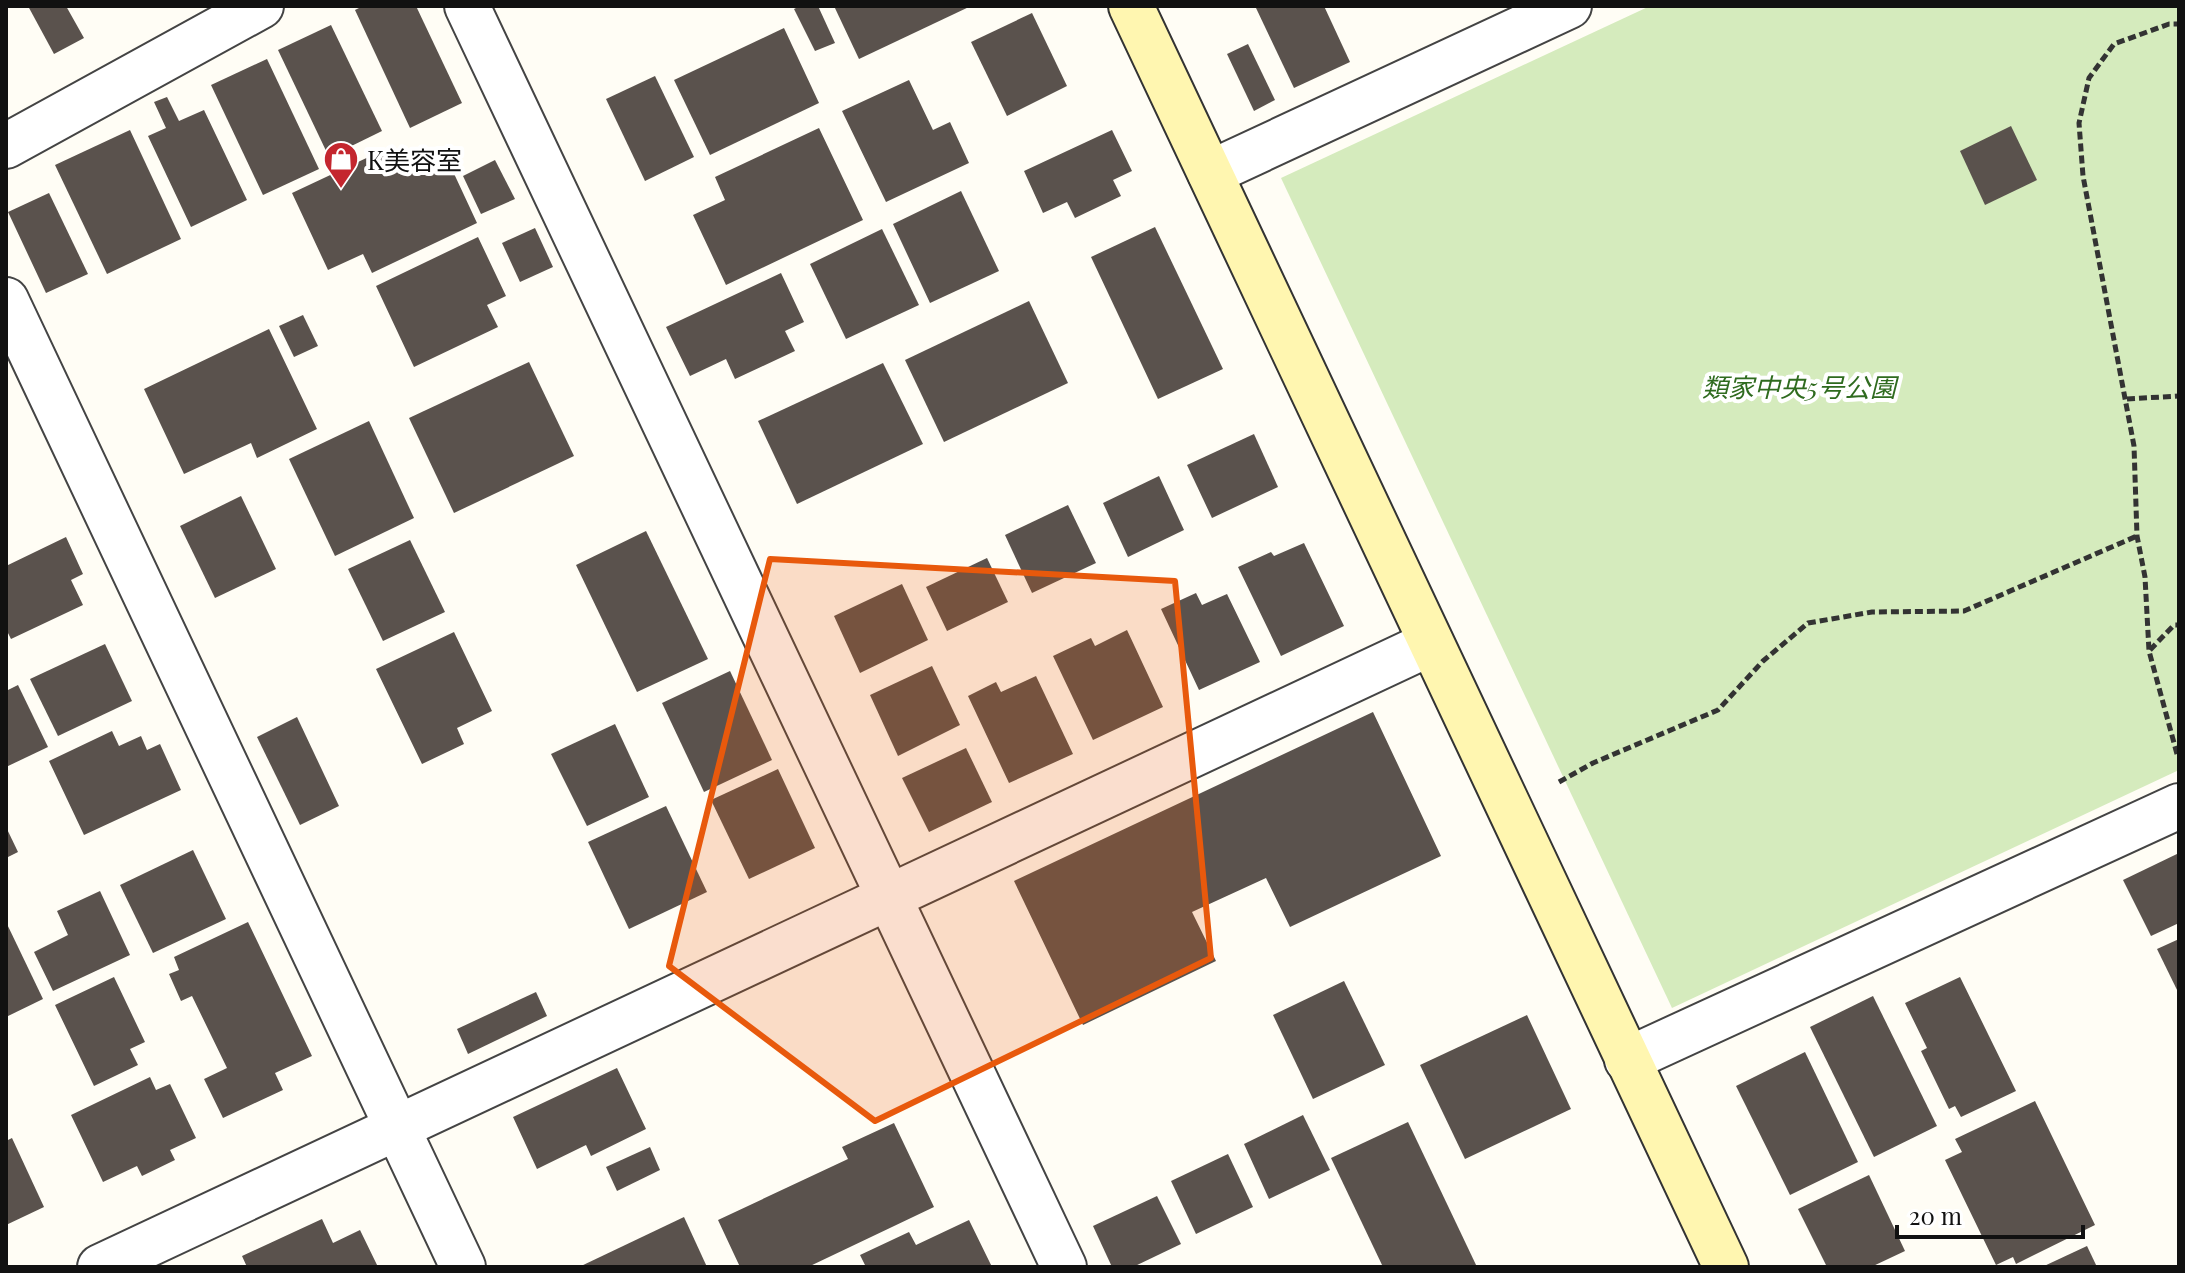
<svg xmlns="http://www.w3.org/2000/svg" width="2185" height="1273" font-family="'Playfair Display','Noto Sans JP',serif">
	<style>
		.green { fill: #d5ebbd }
		.building { fill: #5a524d }
		.lines { fill: none; stroke-linecap: round; stroke-linejoin: round }
		.street-casing { stroke: #444; stroke-width: 48 }
		.secondary-casing { stroke: #333; stroke-width: 48 }
		.path { stroke: #333; stroke-width: 5; stroke-dasharray: 8 4; stroke-linecap: butt }
		.street { stroke: #fff; stroke-width: 44 }
		.secondary { stroke: #fff6b0; stroke-width: 44 }
		.marked { fill: #e8590c; fill-opacity: 0.2; stroke: #e8590c; stroke-width: 6; stroke-linejoin: round }
		.labels { text-anchor: middle; dominant-baseline: central; stroke-width: 8; stroke-linejoin: round; paint-order: stroke }
		.poi-label { font-size: 26px; fill: #111; stroke: #fff; text-anchor: start }
		.park-label { font-size: 26px; font-style: italic; fill: #2f6b1f; stroke: #fff }
	</style>
	<rect width="100%" height="100%" fill="#fffdf5"/>
	<path class="green" d="M 1650,6 L 2179,6 L 2179,770 L 1672,1008 L 1281,178 Z"/>
	<g class="building">
		<path d="M 28,6 L 66,6 L 84,38 L 54,54 Z"/>
		<path d="M 363,6 L 416,6 L 462,103 L 410,128 L 355,10 Z"/>
		<path d="M 800,6 L 818,6 L 835,43 L 815,51 L 794,9 Z"/>
		<path d="M 834,6 L 971,6 L 859,59 Z"/>
		<path d="M 1261,6 L 1324,6 L 1350,62 L 1294,88 L 1256,8 Z"/>
		<path d="M 1032,13 L 1067,86 L 1007,116 L 971,42 Z"/>
		<path d="M 331,25 L 382,131 L 329,157 L 278,50 Z"/>
		<path d="M 784,28 L 819,103 L 710,155 L 674,80 Z"/>
		<path d="M 1248,44 L 1275,100 L 1254,111 L 1227,54 Z"/>
		<path d="M 267,59 L 319,169 L 263,195 L 211,85 Z"/>
		<path d="M 655,76 L 694,157 L 645,181 L 606,99 Z"/>
		<path d="M 909,80 L 933,130 L 950,122 L 969,163 L 886,202 L 842,111 Z"/>
		<path d="M 167,97 L 179,121 L 204,110 L 247,200 L 191,227 L 148,136 L 166,128 L 154,102 Z"/>
		<path d="M 2011,126 L 2037,180 L 1985,205 L 1960,151 Z"/>
		<path d="M 819,128 L 863,220 L 726,285 L 693,215 L 725,200 L 715,177 Z"/>
		<path d="M 130,130 L 181,239 L 107,274 L 55,165 Z"/>
		<path d="M 1112,130 L 1132,171 L 1113,180 L 1121,196 L 1075,218 L 1067,202 L 1043,213 L 1024,171 Z"/>
		<path d="M 392,146 L 402,169 L 443,150 L 477,223 L 372,273 L 363,254 L 328,270 L 292,193 Z"/>
		<path d="M 495,160 L 515,199 L 481,214 L 463,176 Z"/>
		<path d="M 961,191 L 999,271 L 930,303 L 893,224 Z"/>
		<path d="M 49,193 L 88,274 L 46,293 L 8,212 Z"/>
		<path d="M 1155,227 L 1223,369 L 1158,399 L 1091,257 Z"/>
		<path d="M 535,228 L 553,267 L 520,282 L 502,243 Z"/>
		<path d="M 882,229 L 919,305 L 846,339 L 810,264 Z"/>
		<path d="M 478,237 L 506,296 L 487,305 L 498,327 L 414,367 L 376,286 Z"/>
		<path d="M 781,273 L 804,322 L 785,331 L 795,351 L 735,379 L 726,359 L 690,376 L 666,327 Z"/>
		<path d="M 1029,301 L 1068,383 L 944,442 L 905,360 Z"/>
		<path d="M 303,315 L 318,346 L 294,357 L 279,326 Z"/>
		<path d="M 269,329 L 317,429 L 257,458 L 251,443 L 184,474 L 144,389 Z"/>
		<path d="M 529,362 L 574,456 L 454,513 L 409,418 Z"/>
		<path d="M 883,363 L 923,444 L 797,504 L 758,421 Z"/>
		<path d="M 369,421 L 414,518 L 335,556 L 289,459 Z"/>
		<path d="M 1254,434 L 1278,487 L 1212,518 L 1187,465 Z"/>
		<path d="M 1159,476 L 1184,530 L 1128,557 L 1103,503 Z"/>
		<path d="M 241,496 L 276,569 L 215,598 L 180,526 Z"/>
		<path d="M 1068,505 L 1096,563 L 1032,593 L 1005,535 Z"/>
		<path d="M 646,531 L 708,659 L 637,692 L 576,565 Z"/>
		<path d="M 66,537 L 83,574 L 71,580 L 83,605 L 11,639 L 6,629 L 6,566 Z"/>
		<path d="M 410,540 L 445,612 L 383,641 L 348,569 Z"/>
		<path d="M 1304,543 L 1344,626 L 1281,656 L 1238,567 L 1271,552 L 1274,556 Z"/>
		<path d="M 987,558 L 1008,602 L 947,631 L 926,587 Z"/>
		<path d="M 902,584 L 928,640 L 860,673 L 834,616 Z"/>
		<path d="M 1196,593 L 1202,605 L 1227,594 L 1260,662 L 1199,690 L 1161,609 Z"/>
		<path d="M 1127,630 L 1163,707 L 1093,740 L 1053,656 L 1091,638 L 1095,646 Z"/>
		<path d="M 454,632 L 492,711 L 457,728 L 464,744 L 422,764 L 376,669 Z"/>
		<path d="M 105,644 L 132,701 L 58,736 L 30,679 Z"/>
		<path d="M 932,666 L 960,725 L 898,756 L 870,695 Z"/>
		<path d="M 730,671 L 772,760 L 704,792 L 662,703 Z"/>
		<path d="M 1036,676 L 1073,754 L 1009,783 L 968,696 L 996,682 L 1001,692 Z"/>
		<path d="M 18,685 L 48,747 L 6,767 L 6,691 Z"/>
		<path d="M 1373,712 L 1441,856 L 1290,927 L 1266,878 L 1192,912 L 1216,961 L 1083,1025 L 1014,881 Z"/>
		<path d="M 297,717 L 339,806 L 300,825 L 257,737 Z"/>
		<path d="M 615,724 L 649,797 L 587,826 L 551,754 Z"/>
		<path d="M 112,731 L 119,746 L 141,736 L 147,750 L 160,744 L 181,790 L 84,835 L 49,761 Z"/>
		<path d="M 966,748 L 992,802 L 929,832 L 902,778 Z"/>
		<path d="M 778,769 L 815,848 L 749,879 L 711,800 Z"/>
		<path d="M 666,806 L 707,892 L 629,929 L 588,842 Z"/>
		<path d="M 6,827 L 18,852 L 6,858 Z"/>
		<path d="M 193,850 L 226,919 L 153,953 L 120,885 Z"/>
		<path d="M 2179,853 L 2179,923 L 2151,936 L 2123,880 Z"/>
		<path d="M 100,891 L 130,955 L 53,991 L 34,952 L 68,935 L 57,911 Z"/>
		<path d="M 6,922 L 43,999 L 6,1017 Z"/>
		<path d="M 248,922 L 312,1056 L 275,1073 L 283,1090 L 223,1118 L 204,1079 L 227,1068 L 192,996 L 181,1001 L 169,974 L 179,970 L 174,957 Z"/>
		<path d="M 2179,939 L 2179,994 L 2157,949 Z"/>
		<path d="M 114,977 L 145,1042 L 130,1049 L 138,1065 L 94,1086 L 55,1005 Z"/>
		<path d="M 1960,977 L 2016,1091 L 1961,1117 L 1955,1106 L 1949,1109 L 1921,1051 L 1927,1048 L 1905,1003 Z"/>
		<path d="M 1344,981 L 1385,1065 L 1313,1099 L 1273,1015 Z"/>
		<path d="M 536,992 L 547,1016 L 468,1054 L 457,1029 Z"/>
		<path d="M 1873,996 L 1937,1126 L 1874,1157 L 1810,1027 Z"/>
		<path d="M 1527,1015 L 1571,1109 L 1465,1159 L 1420,1065 Z"/>
		<path d="M 1805,1052 L 1858,1162 L 1790,1195 L 1736,1086 Z"/>
		<path d="M 617,1068 L 646,1129 L 591,1156 L 586,1145 L 537,1169 L 513,1117 Z"/>
		<path d="M 150,1077 L 156,1090 L 170,1084 L 196,1138 L 170,1150 L 175,1160 L 142,1176 L 137,1166 L 103,1182 L 71,1115 Z"/>
		<path d="M 2035,1101 L 2095,1225 L 2016,1264 L 2013,1257 L 1996,1265 L 1945,1160 L 1962,1152 L 1955,1139 Z"/>
		<path d="M 1303,1115 L 1330,1170 L 1269,1199 L 1244,1144 Z"/>
		<path d="M 1408,1122 L 1477,1267 L 1383,1267 L 1331,1158 Z"/>
		<path d="M 894,1123 L 934,1207 L 808,1267 L 740,1267 L 718,1220 L 848,1159 L 842,1147 Z"/>
		<path d="M 12,1138 L 44,1207 L 6,1225 L 6,1141 Z"/>
		<path d="M 650,1147 L 660,1170 L 617,1191 L 606,1167 Z"/>
		<path d="M 1228,1154 L 1253,1207 L 1196,1234 L 1171,1181 Z"/>
		<path d="M 1869,1175 L 1905,1251 L 1871,1267 L 1827,1267 L 1798,1209 Z"/>
		<path d="M 1157,1196 L 1181,1244 L 1133,1267 L 1112,1267 L 1093,1226 Z"/>
		<path d="M 684,1217 L 707,1267 L 579,1267 Z"/>
		<path d="M 322,1219 L 333,1243 L 360,1230 L 378,1267 L 247,1267 L 242,1256 Z"/>
		<path d="M 969,1220 L 992,1267 L 866,1267 L 860,1255 L 909,1232 L 916,1245 Z"/>
		<path d="M 2087,1246 L 2097,1267 L 2042,1267 Z"/>
	</g>
	<g class="lines">
		<defs>
			<g id="street">
				<path d="M 467,6 L 1064,1267"/>
				<path d="M 6,146 L 261,6"/>
				<path d="M 1210,173 L 1569,6"/>
				<path d="M 6,300 L 463,1267"/>
				<path d="M 1627,1060 L 2179,806"/>
				<path d="M 100,1267 L 1431,643"/>
			</g>
			<path id="secondary" d="M 1131,6 L 1726,1267"/>
		</defs>
		<use href="#street" class="street-casing"/>
		<use href="#secondary" class="secondary-casing"/>
		<g class="path">
			<path d="M 2127,399 L 2179,396"/>
			<path d="M 2150,650 L 2174,625 L 2179,625"/>
			<path d="M 2177,754 L 2149,651 L 2145,577 L 2137,536 L 2134,446 L 2083,176 L 2079,123 L 2089,78 L 2114,44 L 2169,24 L 2179,24"/>
			<path d="M 1559,782 L 1593,763 L 1718,710 L 1763,661 L 1808,623 L 1872,612 L 1964,611 L 2137,536"/>
		</g>
		<use href="#street" class="street"/>
		<use href="#secondary" class="secondary"/>
	</g>
	<path class="marked" d="M 770,559 L 1175,581 L 1211,958 L 875,1121 L 669,966 Z"/>
	<defs>
		<symbol id="shop-pin" viewBox="-11 -11 22 30"><path d="M0 17L-7.5 6A9.5 9.5 0 1 1 7.5 6Z" fill="#c4262e" stroke="#fff"/><path d="M-5-2.5h2.3a2.7 3.5 0 0 1 5.4 0H5L5.5 6h-11ZM-1.5-2.5h3a1.5 2.3 0 0 0-3 0Z" fill="#fff"/></symbol>
	</defs>
	<g fill-rule="evenodd">
		<use href="#shop-pin" x="321" y="139" width="40" height="54"/>
	</g>
	<g class="labels">
		<g class="poi-label">
			<text x="367" y="159">K美容室</text>
		</g>
		<g class="park-label">
			<text x="1799" y="386">類家中央5号公園</text>
		</g>
	</g>
	<rect width="2185" height="1273" fill="none" stroke="#111111" stroke-width="16"/>
	<path d="M1897 1225v12h186v-12" fill="none" stroke="#111111" stroke-width="4"/>
	<text x="1909" y="1225" font-size="24" fill="#111111" stroke="#ffffff" stroke-width="6" paint-order="stroke">20 m</text>
</svg>
